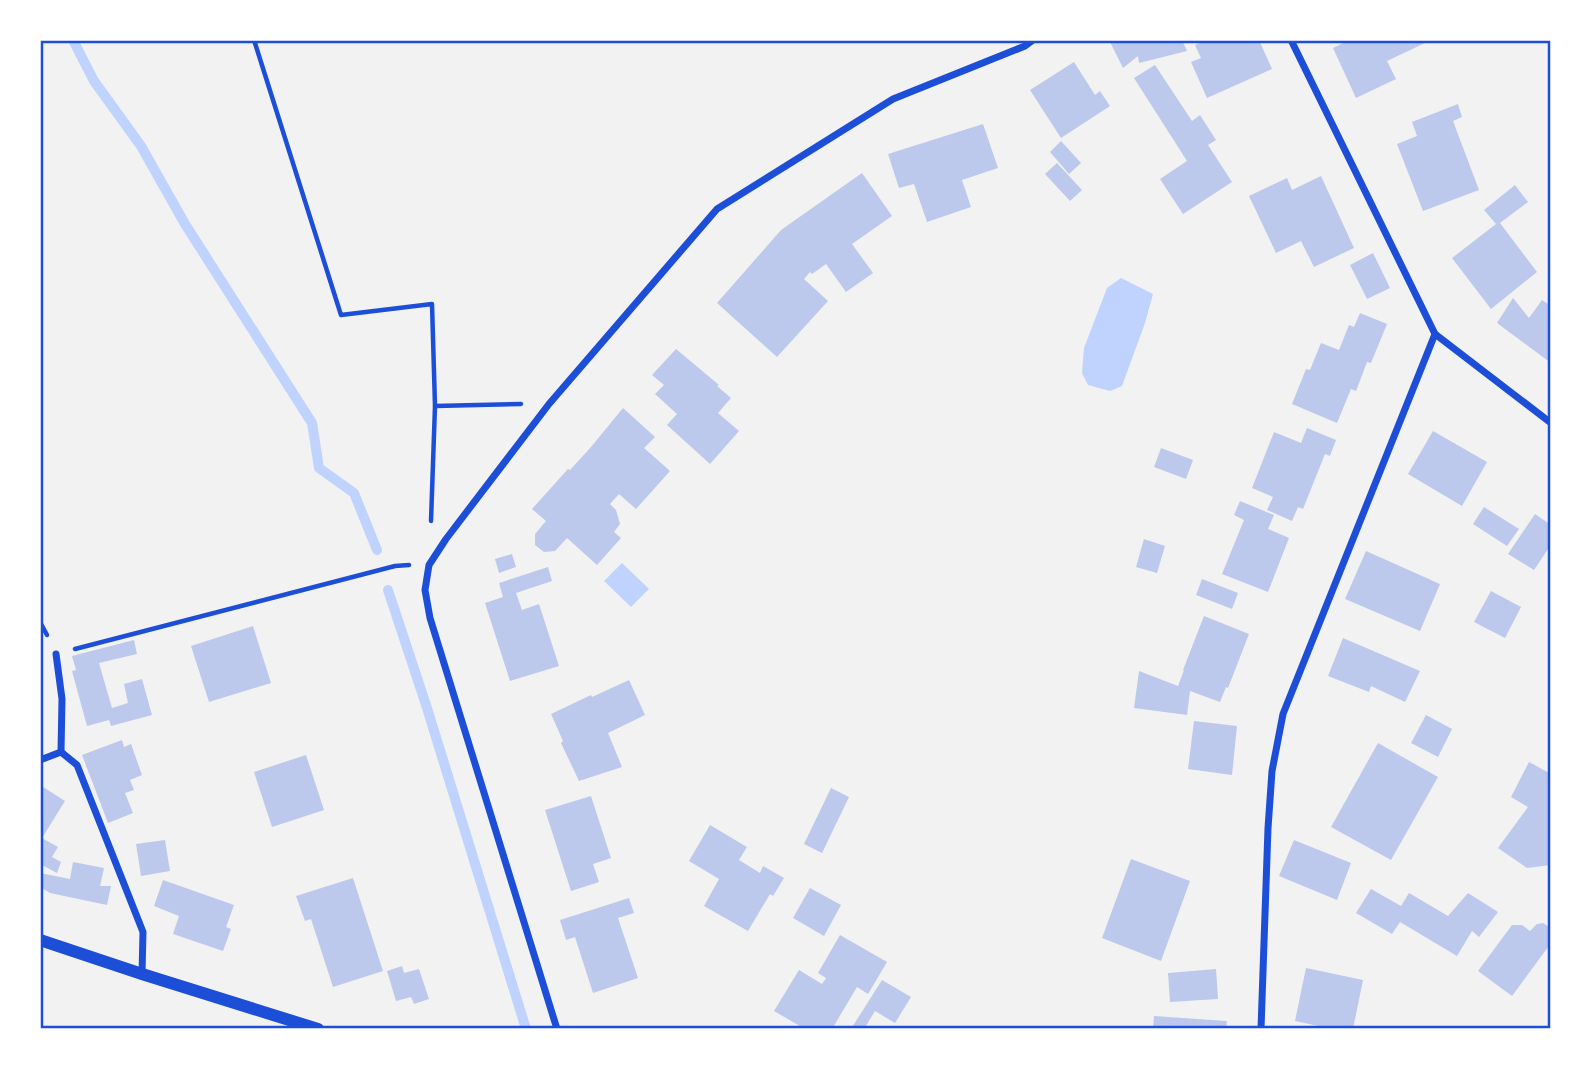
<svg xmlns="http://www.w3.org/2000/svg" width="1591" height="1069" font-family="'IBM Plex Sans',sans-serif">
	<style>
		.water { fill: #bfd3fe }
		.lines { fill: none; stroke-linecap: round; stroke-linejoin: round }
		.stream { stroke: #bfd3fe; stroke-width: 10 }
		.building { fill: #bdc9ec }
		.path { stroke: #1d4ed8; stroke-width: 4.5 }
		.minor { stroke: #1d4ed8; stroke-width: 7 }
		.tertiary { stroke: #1d4ed8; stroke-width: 12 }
		.neatline { fill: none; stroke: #1d4ed8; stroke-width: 2.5 }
	</style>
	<rect width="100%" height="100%" fill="#f2f2f2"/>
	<g class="water">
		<path d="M 1121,278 L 1153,294 L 1145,323 L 1122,386 L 1110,391 L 1088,385 L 1082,373 L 1084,348 L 1107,288 Z"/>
		<path d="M 622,563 L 649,589 L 631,607 L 604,581 Z"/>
	</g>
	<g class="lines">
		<g class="stream">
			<path d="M 73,40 L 94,81 L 141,146 L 185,224 L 312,423 L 319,468 L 354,493 L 377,550"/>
			<path d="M 388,590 L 427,708 L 526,1029"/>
		</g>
	</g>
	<g class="building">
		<path d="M 1109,40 L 1182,40 L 1187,51 L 1139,63 L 1138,56 L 1123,68 Z"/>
		<path d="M 1206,40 L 1259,40 L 1272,69 L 1207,98 L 1191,62 L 1201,58 L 1195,45 Z"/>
		<path d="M 1349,40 L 1424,40 L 1425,43 L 1387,61 L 1396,79 L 1356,98 L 1333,48 Z"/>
		<path d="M 1074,62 L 1095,95 L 1100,91 L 1110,106 L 1061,138 L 1030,90 Z"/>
		<path d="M 1155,65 L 1192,121 L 1200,115 L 1216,140 L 1208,145 L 1232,182 L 1183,214 L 1160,179 L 1187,161 L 1134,78 Z"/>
		<path d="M 1458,104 L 1462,117 L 1453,121 L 1479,190 L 1423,211 L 1397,144 L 1417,136 L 1412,122 Z"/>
		<path d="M 983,124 L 998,168 L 962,180 L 971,207 L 927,222 L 914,184 L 899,188 L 888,154 Z"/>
		<path d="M 1061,141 L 1081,163 L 1069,174 L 1050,152 Z"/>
		<path d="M 1057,163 L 1082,190 L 1070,201 L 1045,174 Z"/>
		<path d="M 862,173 L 892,216 L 852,244 L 873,273 L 846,292 L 826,264 L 812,274 L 810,272 L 804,279 L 828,301 L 777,357 L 717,303 L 781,230 Z"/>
		<path d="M 1321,176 L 1354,248 L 1314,267 L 1301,241 L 1276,253 L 1249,196 L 1287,178 L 1292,190 Z"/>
		<path d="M 1515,185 L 1528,202 L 1500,223 L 1537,272 L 1491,309 L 1452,258 L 1496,224 L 1484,210 Z"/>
		<path d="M 1373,253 L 1390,288 L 1367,299 L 1350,265 Z"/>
		<path d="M 1513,298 L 1529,318 L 1542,300 L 1551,306 L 1551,363 L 1497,323 Z"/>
		<path d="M 1360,313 L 1387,324 L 1371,363 L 1367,362 L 1356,391 L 1351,389 L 1337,423 L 1292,404 L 1306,369 L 1310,370 L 1321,343 L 1339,350 L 1349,325 L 1354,327 Z"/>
		<path d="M 676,349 L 719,385 L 717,386 L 731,398 L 718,413 L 739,431 L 710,464 L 667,425 L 677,414 L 655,394 L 664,385 L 652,375 Z"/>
		<path d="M 623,408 L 655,437 L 644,448 L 670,471 L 636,509 L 619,494 L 610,504 L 616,510 L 620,524 L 614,532 L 621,538 L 597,565 L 567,538 L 555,551 L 544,552 L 535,545 L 535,534 L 546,521 L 532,509 L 568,469 L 570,470 L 591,447 Z"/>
		<path d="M 1307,428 L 1336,440 L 1330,456 L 1325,454 L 1303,509 L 1298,507 L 1292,521 L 1267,510 L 1273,497 L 1252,488 L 1274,432 L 1301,443 Z"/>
		<path d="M 1433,431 L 1487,462 L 1462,506 L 1408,474 Z"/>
		<path d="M 1161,448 L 1193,460 L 1186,479 L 1154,467 Z"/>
		<path d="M 1240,501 L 1274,515 L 1268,529 L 1289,538 L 1268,592 L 1222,574 L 1244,520 L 1234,515 Z"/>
		<path d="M 1484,507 L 1519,529 L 1507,546 L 1473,524 Z"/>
		<path d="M 1535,514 L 1551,525 L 1551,551 L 1548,549 L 1534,570 L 1508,554 Z"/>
		<path d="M 1144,539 L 1165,546 L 1157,573 L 1136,567 Z"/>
		<path d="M 1366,551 L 1440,584 L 1420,631 L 1345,599 Z"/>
		<path d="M 512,554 L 516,567 L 499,573 L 495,559 Z"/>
		<path d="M 548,567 L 552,581 L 516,593 L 522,610 L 539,604 L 559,666 L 510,681 L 485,603 L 503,597 L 499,583 Z"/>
		<path d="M 1202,579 L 1238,593 L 1232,609 L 1196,595 Z"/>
		<path d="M 1491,591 L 1521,607 L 1505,638 L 1474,622 Z"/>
		<path d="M 1204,616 L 1249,634 L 1228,688 L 1226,687 L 1220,702 L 1190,691 L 1187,715 L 1134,708 L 1139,671 L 1178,686 L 1184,670 L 1183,670 Z"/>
		<path d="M 253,626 L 271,683 L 209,702 L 191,646 Z"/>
		<path d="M 1343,638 L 1420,671 L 1405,702 L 1371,686 L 1369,692 L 1328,676 Z"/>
		<path d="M 134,640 L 137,654 L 99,663 L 112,708 L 128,703 L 124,684 L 142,679 L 152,715 L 111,726 L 109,720 L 87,726 L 72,671 L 76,670 L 72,656 Z"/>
		<path d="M 629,680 L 645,715 L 608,733 L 622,767 L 579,781 L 561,743 L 563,741 L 551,714 L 591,695 L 592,697 Z"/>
		<path d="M 1426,715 L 1452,729 L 1438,757 L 1411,743 Z"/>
		<path d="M 1194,721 L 1237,726 L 1232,775 L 1188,769 Z"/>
		<path d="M 122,740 L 124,747 L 131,744 L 142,775 L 130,780 L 134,790 L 125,793 L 133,813 L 108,823 L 82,755 Z"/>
		<path d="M 1378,743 L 1438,777 L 1391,860 L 1331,827 Z"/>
		<path d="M 306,755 L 324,810 L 272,827 L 254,772 Z"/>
		<path d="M 1529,762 L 1551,774 L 1551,807 L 1548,812 L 1551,814 L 1551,865 L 1527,868 L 1498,848 L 1528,807 L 1511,797 Z"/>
		<path d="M 40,785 L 65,801 L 42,838 L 58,847 L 52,857 L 61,862 L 57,873 L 40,864 Z"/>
		<path d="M 831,788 L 849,797 L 822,853 L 804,844 Z"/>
		<path d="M 591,796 L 611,858 L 593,864 L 599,882 L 571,891 L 545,810 Z"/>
		<path d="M 710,825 L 747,847 L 739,860 L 760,873 L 763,866 L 784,878 L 773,896 L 770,894 L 748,931 L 704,906 L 719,879 L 689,861 Z"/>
		<path d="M 165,840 L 170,871 L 141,876 L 136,844 Z"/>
		<path d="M 1294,840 L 1351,863 L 1337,900 L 1279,876 Z"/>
		<path d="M 1131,859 L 1190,881 L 1161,961 L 1102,938 Z"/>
		<path d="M 73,862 L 104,868 L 100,886 L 111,886 L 107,905 L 50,893 L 40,887 L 40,873 L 70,879 Z"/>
		<path d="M 353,878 L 383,971 L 333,987 L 311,919 L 305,921 L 296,896 Z"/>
		<path d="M 163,880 L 234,905 L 226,927 L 231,929 L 223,951 L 173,934 L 179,916 L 154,906 Z"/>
		<path d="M 810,888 L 841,905 L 824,936 L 793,918 Z"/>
		<path d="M 1371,889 L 1401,906 L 1409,893 L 1448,916 L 1468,893 L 1498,912 L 1479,937 L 1472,931 L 1457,956 L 1400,922 L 1392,934 L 1356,913 Z"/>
		<path d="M 629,898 L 634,913 L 618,918 L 638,978 L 593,993 L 575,937 L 566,940 L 560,920 Z"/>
		<path d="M 1543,923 L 1551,928 L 1551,943 L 1512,996 L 1478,971 L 1512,925 L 1522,925 L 1530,931 L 1537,924 Z"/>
		<path d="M 840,935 L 887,962 L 868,994 L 857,987 L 832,1029 L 805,1029 L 774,1011 L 799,970 L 822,984 L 826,978 L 818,973 Z"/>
		<path d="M 402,966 L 404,973 L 419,969 L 429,999 L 414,1004 L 411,997 L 396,1001 L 387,971 Z"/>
		<path d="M 1306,968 L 1363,980 L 1353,1029 L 1333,1029 L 1295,1021 Z"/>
		<path d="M 1216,969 L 1218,999 L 1170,1002 L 1168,973 Z"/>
		<path d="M 882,980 L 911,997 L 895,1023 L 875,1011 L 864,1029 L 851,1029 Z"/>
		<path d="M 1154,1016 L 1227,1021 L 1226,1029 L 1153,1029 Z"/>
	</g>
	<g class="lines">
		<g class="path">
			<path d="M 254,40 L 341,315 L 432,304 L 435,406 L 431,521"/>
			<path d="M 435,406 L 521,404"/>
			<path d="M 40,622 L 47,635"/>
			<path d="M 75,649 L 395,566 L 409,565"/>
		</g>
		<g class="minor">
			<path d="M 1291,40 L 1435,334 L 1551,423"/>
			<path d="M 56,654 L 62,699 L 61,752"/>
			<path d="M 61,752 L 77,765 L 143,932 L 142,974"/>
			<path d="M 40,760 L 61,752"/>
			<path d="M 557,1029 L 430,618 L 425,590 L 429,565 L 446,539 L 549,404 L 717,209 L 893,99 L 1025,46 L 1033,40"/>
			<path d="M 1261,1029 L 1268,828 L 1272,771 L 1283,714 L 1435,334"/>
		</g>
		<path class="tertiary" d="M 40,940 L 142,974 L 318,1029"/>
	</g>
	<rect width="1591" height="1069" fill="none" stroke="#ffffff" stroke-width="84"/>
	<rect x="42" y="42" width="1507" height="985" class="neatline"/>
</svg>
